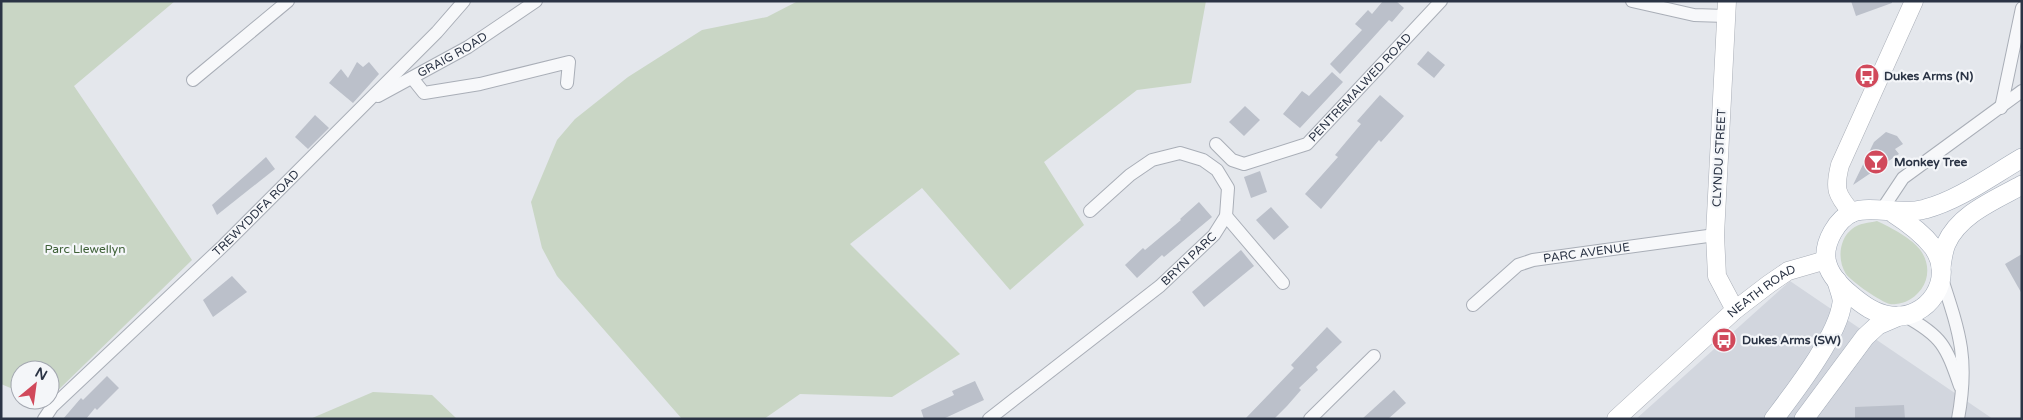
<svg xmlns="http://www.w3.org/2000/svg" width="2023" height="420" font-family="'Varela Round',sans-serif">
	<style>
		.built { fill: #d2d6de }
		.green { fill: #c9d6c5 }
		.building { fill: #bbc0ca }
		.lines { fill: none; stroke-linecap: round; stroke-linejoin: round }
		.street-casing { stroke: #a9aeb7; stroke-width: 14 }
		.secondary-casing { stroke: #a9aeb7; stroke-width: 19 }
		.primary-casing { stroke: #a3abb8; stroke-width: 20 }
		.street { stroke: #f7f8fa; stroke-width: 12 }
		.secondary { stroke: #fff; stroke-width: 18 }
		.primary { stroke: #fff; stroke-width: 19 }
		.labels { text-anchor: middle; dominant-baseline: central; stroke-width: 4.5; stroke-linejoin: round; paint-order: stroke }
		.street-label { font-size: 12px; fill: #2b3445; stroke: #f4f6f9 }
		.poi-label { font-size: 12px; font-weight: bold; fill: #2b3445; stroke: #f4f6f9; text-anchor: start }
		.park-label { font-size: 12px; fill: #3f6138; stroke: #f4f6f9 }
	</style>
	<rect width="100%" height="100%" fill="#e4e7ec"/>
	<path class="built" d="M 1790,281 L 1993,419 L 1636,419 Z"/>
	<g class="green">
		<path d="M 1,1 L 175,1 L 74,86 L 192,260 L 50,398 L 50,370 L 20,370 L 20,392 L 1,384 Z"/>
		<path d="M 798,1 L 1206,1 L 1191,83 L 1137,90 L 1044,162 L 1084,225 L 1010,290 L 922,188 L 850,244 L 960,354 L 892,397 L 800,394 L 764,419 L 682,419 L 557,276 L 542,248 L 531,202 L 557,140 L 575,119 L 628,77 L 702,30 L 767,17 Z"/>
		<path d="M 1877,221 C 1890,227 1913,239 1921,251 C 1934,270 1926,293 1905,302 C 1902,303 1894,305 1890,304 C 1881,302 1852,282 1846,274 C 1837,260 1839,239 1852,229 C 1859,223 1869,223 1877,221 Z"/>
		<path d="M 373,392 L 432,395 L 457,419 L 310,419 Z"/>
	</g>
	<g class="building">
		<path d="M 1383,1 L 1396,1 L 1404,8 L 1392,22 L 1389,20 L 1340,74 L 1330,64 L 1362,30 L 1355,24 L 1368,10 L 1372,14 Z"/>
		<path d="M 1851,1 L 1892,1 L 1892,3 L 1856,16 Z"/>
		<path d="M 1428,51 L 1445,65 L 1434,78 L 1417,64 Z"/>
		<path d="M 357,62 L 363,67 L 369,62 L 379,74 L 353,103 L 329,83 L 341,69 L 348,78 Z"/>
		<path d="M 1332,72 L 1343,82 L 1300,128 L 1283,114 L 1302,91 L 1309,96 Z"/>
		<path d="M 1380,95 L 1404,116 L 1381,142 L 1379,140 L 1321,209 L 1305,194 L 1338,157 L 1335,155 L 1361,124 L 1357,121 Z"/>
		<path d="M 1245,106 L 1260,120 L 1244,136 L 1229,122 Z"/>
		<path d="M 315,115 L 329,128 L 308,149 L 295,137 Z"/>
		<path d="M 1886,132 L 1897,136 L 1903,144 L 1895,149 L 1899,154 L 1853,185 L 1874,142 Z"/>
		<path d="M 266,157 L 275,169 L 217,215 L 212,205 Z"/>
		<path d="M 1260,171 L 1267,192 L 1251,198 L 1244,177 Z"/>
		<path d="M 1199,202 L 1212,217 L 1164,257 L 1162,255 L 1137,278 L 1125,265 L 1143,248 L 1145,250 L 1181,220 L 1180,219 Z"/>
		<path d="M 1271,207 L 1289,227 L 1274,240 L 1256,220 Z"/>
		<path d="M 1241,250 L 1254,266 L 1204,307 L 1192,292 Z"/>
		<path d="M 2022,254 L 2022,294 L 2005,264 Z"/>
		<path d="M 232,276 L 247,292 L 213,317 L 203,300 Z"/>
		<path d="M 1327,327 L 1342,342 L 1316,367 L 1318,370 L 1299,388 L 1301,390 L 1287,406 L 1274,419 L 1245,419 L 1294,368 L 1291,365 Z"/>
		<path d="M 107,376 L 119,388 L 97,410 L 95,408 L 86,419 L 63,419 L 81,398 L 83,400 Z"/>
		<path d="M 975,381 L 984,400 L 943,419 L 924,419 L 921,410 L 954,395 L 952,391 Z"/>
		<path d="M 1394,390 L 1406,403 L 1388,419 L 1362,419 Z"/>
		<path d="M 1904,405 L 1905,419 L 1855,419 L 1855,407 Z"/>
	</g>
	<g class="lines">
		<defs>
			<g id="street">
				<path d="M 1632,1 L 1694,15 L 1726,16"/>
				<path d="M 412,78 L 424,93 L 480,84 L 569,62 L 567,83"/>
				<path d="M 193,80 L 288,1"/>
				<path id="s1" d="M 378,96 L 468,47 L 536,1"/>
				<path d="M 2001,108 L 2022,8"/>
				<path id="s2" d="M 1216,144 L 1232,160 L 1244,164 L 1307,144 L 1441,1"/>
				<path d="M 1881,211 L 1903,178 L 2022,91"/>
				<path d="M 1226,216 L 1283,283"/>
				<path d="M 1942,279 C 1960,334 1969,360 1958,419"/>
				<path id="s3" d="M 1473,305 L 1518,265 L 1533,260 L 1715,235"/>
				<path d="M 1905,316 C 1942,336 1946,346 1960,386"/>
				<path id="s4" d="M 44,419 L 52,407 L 224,245 L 437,32 L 464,1"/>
				<path id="s5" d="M 989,419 L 1160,286 L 1214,235 L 1226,216 L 1228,188 L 1217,170 L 1203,160 L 1180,153 L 1152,160 L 1130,175 L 1090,211"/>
				<path d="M 1310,419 L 1374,356"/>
			</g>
			<g id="secondary">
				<path d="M 1727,1 L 1715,235 L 1717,276 L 1735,310"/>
				<path d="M 1852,213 C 1836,194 1834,189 1840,165 L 1914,1"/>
				<path id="s6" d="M 1616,419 L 1735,310 L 1769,284 L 1788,271 L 1826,260"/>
			</g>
			<g id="primary">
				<path d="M 1893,213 C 1907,222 1923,234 1933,247 C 1956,279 1928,320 1891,316 C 1875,314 1863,305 1851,295 C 1840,286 1828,273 1826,259 C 1824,242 1837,219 1853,212 C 1872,205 1901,216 1925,209 C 1959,200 1991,176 2022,158"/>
				<path d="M 1941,267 C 1942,260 1943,251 1946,244 C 1959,214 1995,200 2022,185"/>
				<path d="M 1774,419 C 1795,391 1838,336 1842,303 C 1843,297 1838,287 1837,281"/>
				<path d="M 1804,419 L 1865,337 L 1878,325 L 1899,316"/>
			</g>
		</defs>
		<use href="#street" class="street-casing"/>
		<use href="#secondary" class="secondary-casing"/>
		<use href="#primary" class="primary-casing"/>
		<use href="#street" class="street"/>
		<use href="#secondary" class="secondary"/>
		<use href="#primary" class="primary"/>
	</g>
	<defs>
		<symbol id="bus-disc" viewBox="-11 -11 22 22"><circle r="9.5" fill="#d1495b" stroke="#f4f6f9"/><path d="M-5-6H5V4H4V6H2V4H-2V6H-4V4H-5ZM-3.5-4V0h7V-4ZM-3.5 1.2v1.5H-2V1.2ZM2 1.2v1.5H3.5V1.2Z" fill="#fff"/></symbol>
		<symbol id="bar-disc" viewBox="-11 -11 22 22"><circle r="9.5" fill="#d1495b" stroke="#f4f6f9"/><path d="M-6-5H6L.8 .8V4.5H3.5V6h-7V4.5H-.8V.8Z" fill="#fff"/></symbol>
	</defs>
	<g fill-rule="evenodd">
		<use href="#bus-disc" x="1853" y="62" width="28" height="28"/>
		<use href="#bar-disc" x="1862" y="148" width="28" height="28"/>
		<use href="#bus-disc" x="1710" y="326" width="28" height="28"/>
	</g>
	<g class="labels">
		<g class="street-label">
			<text stroke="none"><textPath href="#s1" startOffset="85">GRAIG ROAD</textPath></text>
			<text stroke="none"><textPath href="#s2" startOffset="179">PENTREMALWED ROAD</textPath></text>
			<text transform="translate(1719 158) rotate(-87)">CLYNDU STREET</text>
			<text stroke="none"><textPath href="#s4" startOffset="296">TREWYDDFA ROAD</textPath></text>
			<text stroke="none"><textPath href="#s3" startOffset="130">PARC AVENUE</textPath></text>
			<text stroke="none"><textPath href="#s5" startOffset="256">BRYN PARC</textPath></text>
			<text stroke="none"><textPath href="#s6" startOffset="194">NEATH ROAD</textPath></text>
		</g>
		<g class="poi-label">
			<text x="1884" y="76">Dukes Arms (N)</text>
			<text x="1894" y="162">Monkey Tree</text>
			<text x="1742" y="340">Dukes Arms (SW)</text>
		</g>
		<g class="park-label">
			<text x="85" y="249">Parc Llewellyn</text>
		</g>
	</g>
	<rect width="2023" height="420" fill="none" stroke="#2b3445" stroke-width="5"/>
	<g transform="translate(35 385) rotate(29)"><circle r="24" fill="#f4f6f9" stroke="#a4a8b1"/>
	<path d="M0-4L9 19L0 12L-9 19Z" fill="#d1495b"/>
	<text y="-8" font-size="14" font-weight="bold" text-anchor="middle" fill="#2b3445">N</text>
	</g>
</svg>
